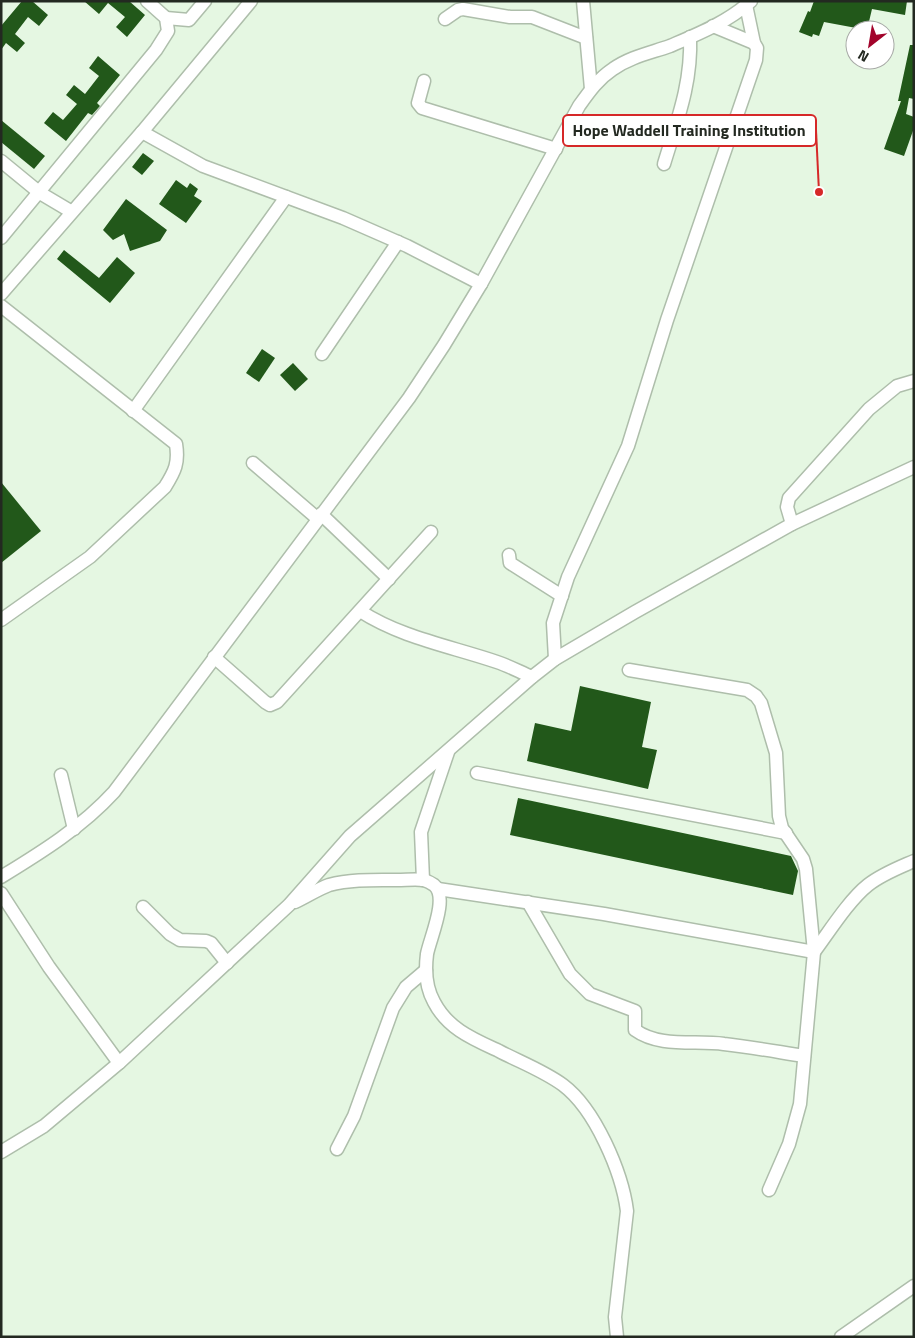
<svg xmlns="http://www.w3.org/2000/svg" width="915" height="1338" font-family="'Titillium Web',sans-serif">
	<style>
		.building { fill: #22581a }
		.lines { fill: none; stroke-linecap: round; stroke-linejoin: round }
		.minor-casing { stroke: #aebeab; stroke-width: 15 }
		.minor { stroke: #fff; stroke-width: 12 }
		.leader { fill: none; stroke: #d62828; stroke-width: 2 }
		.callout-dot { fill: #d62828; stroke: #fff; stroke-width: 2 }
		.callout { fill: #fff; stroke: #d62828; stroke-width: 2 }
		.callout-label { font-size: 16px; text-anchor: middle; font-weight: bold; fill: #232921 }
	</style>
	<rect width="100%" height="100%" fill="#e5f7e2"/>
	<g class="building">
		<path d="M 22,1 L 32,1 L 48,15 L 39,26 L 28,17 L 15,34 L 25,43 L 17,52 L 6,43 L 1,50 L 1,26 Z"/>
		<path d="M 84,1 L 129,1 L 145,15 L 127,37 L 116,27 L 125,17 L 108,3 L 99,14 Z"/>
		<path d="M 814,1 L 907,1 L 905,15 L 872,9 L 867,30 L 824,22 L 819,36 L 813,34 L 812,37 L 799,32 L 808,11 L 810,12 Z"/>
		<path d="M 910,45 L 914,45 L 914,99 L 909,98 L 906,114 L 914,117 L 914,128 L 904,156 L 884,149 L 901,101 L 898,101 Z"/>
		<path d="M 98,56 L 120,75 L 97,103 L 100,106 L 92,115 L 88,113 L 66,141 L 44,123 L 53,112 L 63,120 L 77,104 L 66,95 L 74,85 L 85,94 L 99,76 L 89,68 Z"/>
		<path d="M 1,120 L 45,156 L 34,169 L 1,142 Z"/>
		<path d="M 143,153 L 154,161 L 142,175 L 132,167 Z"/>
		<path d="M 176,180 L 187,188 L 190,183 L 198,189 L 194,196 L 202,201 L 186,223 L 159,204 Z"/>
		<path d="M 126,199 L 167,230 L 160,241 L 130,251 L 124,234 L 113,240 L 103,230 Z"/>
		<path d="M 64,250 L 99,278 L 117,257 L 135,273 L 110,303 L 57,259 Z"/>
		<path d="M 262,349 L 275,358 L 259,382 L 246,373 Z"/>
		<path d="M 293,363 L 308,379 L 295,391 L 280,375 Z"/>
		<path d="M 1,482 L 41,531 L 1,563 Z"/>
		<path d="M 580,686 L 651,702 L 642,747 L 657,750 L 648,789 L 527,761 L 535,723 L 571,731 Z"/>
		<path d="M 518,798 L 791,856 L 798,871 L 793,895 L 510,835 Z"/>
	</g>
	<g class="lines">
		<defs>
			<g id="minor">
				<path d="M 583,1 L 591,89"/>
				<path d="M 166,18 L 189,20 L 205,1"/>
				<path d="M 445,19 L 458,10 L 463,9 L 510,17 L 532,17 L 586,38"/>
				<path d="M 713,26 L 754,43"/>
				<path d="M 424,81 L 418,103 L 422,108 L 556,149"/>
				<path d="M 142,132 L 203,166 L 343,218 L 407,246 L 481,284"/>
				<path d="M 1,161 L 40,193 L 72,212"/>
				<path d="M 664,164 C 677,121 692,83 690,37"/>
				<path d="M 1,238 L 156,50 L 168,31 L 166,18 L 147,1"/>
				<path d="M 1,294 L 142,132 L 251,1"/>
				<path d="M 1,306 L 176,444 C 179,463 175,471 165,487 L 90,557 L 1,620"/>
				<path d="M 322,354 L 398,242"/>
				<path d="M 133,411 L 286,197"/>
				<path d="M 253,463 L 318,519"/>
				<path d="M 321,514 L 389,579"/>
				<path d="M 792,524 L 787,507 L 789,498 L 869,409 L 897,386 L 914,381"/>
				<path d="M 509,555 L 510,563 L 562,596"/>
				<path d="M 360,611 C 402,638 450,646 497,662 C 509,666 520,672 532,677"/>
				<path d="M 214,657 L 265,702 L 270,705 L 277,702 L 431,532"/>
				<path d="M 555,659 L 553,623 L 568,577 L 628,446 L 667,320 L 756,60 L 757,48 L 754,43 L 746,5"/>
				<path d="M 629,670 L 747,690 L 756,696 L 761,703 L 776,753 L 779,816 L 782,828 L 803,859 L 806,869 L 814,952 L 800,1104 L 789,1144 L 769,1190"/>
				<path d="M 477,773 L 786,833"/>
				<path d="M 61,775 L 74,829"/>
				<path d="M 1,877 C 42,852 82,827 114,792 L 409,398 L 444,345 L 481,284 L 579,106 C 589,92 598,79 613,69 C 630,57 650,53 670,46 C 698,34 728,22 751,1"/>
				<path d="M 423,880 L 421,832 L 448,752"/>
				<path d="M 438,889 L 604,914 L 814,952 C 829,932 849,900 868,885 C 882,874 898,868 914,861"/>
				<path d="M 1,893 L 49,967 L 119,1063"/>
				<path d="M 295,902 C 306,897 318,889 329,885 C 351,879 375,880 397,880 C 406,880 416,879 424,880 C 427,881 431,883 434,885 C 449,897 430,938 427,954 C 425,970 426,988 434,1002 C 448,1029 473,1039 499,1051 C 520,1062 544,1071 563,1085 C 595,1109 622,1172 627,1211 L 615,1317 L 617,1337"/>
				<path d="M 528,902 L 570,974 L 590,994 L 635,1011 L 635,1030 C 660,1048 695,1040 724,1044 C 751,1047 778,1052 804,1056"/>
				<path d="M 143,907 L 170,934 L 180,940 L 206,941 L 211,943 L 227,963"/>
				<path d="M 337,1149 L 354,1116 L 393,1008 L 406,987 L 426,970"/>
				<path d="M 1,1152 L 44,1126 L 119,1063 L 289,905 L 350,836 L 532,677 L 555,659 L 635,612 L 792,524 L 914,467"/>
				<path d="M 841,1337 L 914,1286"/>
			</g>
		</defs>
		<use href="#minor" class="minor-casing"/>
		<use href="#minor" class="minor"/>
	</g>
	<path class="leader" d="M819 192L816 130"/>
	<circle class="callout-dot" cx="819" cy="192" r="5"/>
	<rect class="callout" x="563" y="115" width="253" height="31" rx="5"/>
	<g class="callout-label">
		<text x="689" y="136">Hope Waddell Training Institution</text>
	</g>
	<rect width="915" height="1338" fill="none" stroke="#232921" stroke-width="5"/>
	<g transform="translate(870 45) rotate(211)"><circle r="24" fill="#ffffff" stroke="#a7a9a6"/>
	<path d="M0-4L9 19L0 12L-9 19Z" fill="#a2032b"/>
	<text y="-8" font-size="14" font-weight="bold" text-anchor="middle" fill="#232921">N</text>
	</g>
</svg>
